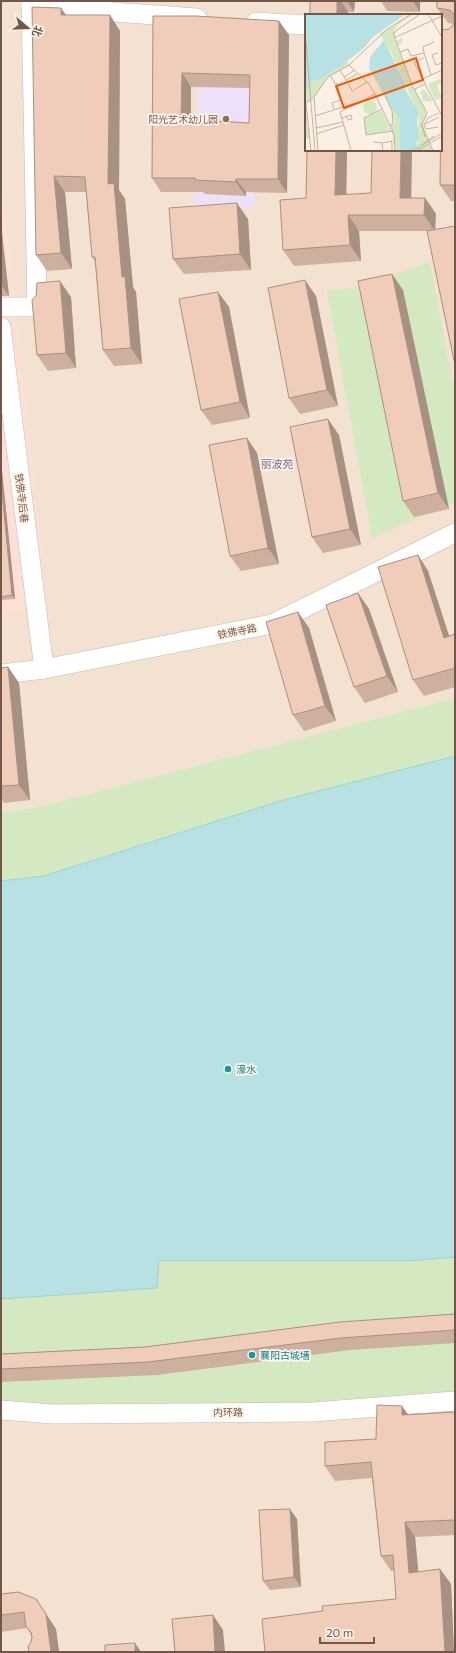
<svg xmlns="http://www.w3.org/2000/svg" width="456" height="1653" font-family="Commissioner,'Noto Sans SC',sans-serif">
	<style>
		.residential { fill: #f3e1d2; fill-rule: evenodd }
		.commercial { fill: #fcdfd7 }
		.education { fill: #ede0f8 }
		.green { fill: #d4e8c2 }
		.water { fill: #b8e1e4; stroke: #9fd1d6 }
		.lines { fill: none; stroke-linecap: round; stroke-linejoin: round }
		.minor-casing { stroke: #ccb7aa; stroke-width: 20 }
		.minor { stroke: #fff; stroke-width: 19 }
		.wall { fill: #ceb0a1; fill-rule: evenodd }
		.shaded-wall { fill: #a89083 }
		.building { fill: #f0cdbb; stroke: #a89083; fill-rule: evenodd }
		.education-dot { fill: #8d6e63; stroke: #fff4e9; stroke-width: 1.5 }
		.culture-dot { fill: #0f9aa8; stroke: #fff4e9; stroke-width: 1.5 }
		.labels { text-anchor: middle; dominant-baseline: central; stroke-width: 3.5; stroke-linejoin: round; paint-order: stroke }
		.education-label { font-size: 10px; fill: #785e54; stroke: #fff4e9; text-anchor: end }
		.street-label { font-size: 10px; fill: #73564a; stroke: #fff4e9 }
		.culture-label { font-size: 10px; fill: #0d838f; stroke: #fff4e9; text-anchor: start }
		.neighbourhood-label { font-size: 11px; fill: #826596; stroke: #fff4e9 }
		.inset-road { fill: none; stroke: #c5b2a6; stroke-width: 1 }
		.view { fill: #e8590c; fill-opacity: 0.15; stroke: #e8590c; stroke-width: 2 }
		.inset-edge { fill: none; stroke: #73564a; stroke-width: 2 }
	</style>
	<rect width="100%" height="100%" fill="#fbf0e3"/>
	<g class="residential">
		<path d="M 1,1 L 455,1 L 455,700 L 448,700 L 39,807 L 1,813 ZM 306,15 L 441,15 L 441,150 L 306,150 Z"/>
		<path d="M 455,1401 L 455,1652 L 1,1652 L 1,1410 Z"/>
	</g>
	<path class="commercial" d="M 1,176 L 48,606 L 1,613 Z"/>
	<path class="education" d="M 200,26 L 255,29 L 254,209 L 194,211 Z"/>
	<g class="green">
		<path d="M 430,262 L 455,395 L 455,502 L 372,538 L 327,291 L 363,286 Z"/>
		<path d="M 448,700 L 455,700 L 455,756 L 280,801 L 44,876 L 1,881 L 1,813 L 39,807 Z"/>
		<path d="M 455,1257 L 455,1401 L 1,1410 L 1,1299 L 156,1288 L 158,1261 L 409,1261 Z"/>
	</g>
	<path class="water" d="M 455,756 L 455,1257 L 409,1261 L 159,1261 L 157,1288 L 1,1299 L 1,881 L 44,876 L 280,801 Z"/>
	<g class="lines">
		<defs>
			<g id="minor">
				<path d="M 31,6 L 197,18"/>
				<path d="M 256,22 L 306,25"/>
				<path d="M 1,307 L 37,307 L 31,1"/>
				<path d="M 1,327 L 44,669"/>
				<path d="M 1,674 L 44,669 L 272,624 L 455,533"/>
				<path d="M 1,1410 L 53,1414 L 313,1412 L 455,1401"/>
			</g>
		</defs>
		<use href="#minor" class="minor-casing"/>
		<use href="#minor" class="minor"/>
	</g>
	<g class="wall">
		<path d="M 263,1 L 294,1 L 294,2 Z"/>
		<path d="M 310,1 L 355,1 L 354,12 L 348,12 L 348,15 L 308,15 L 310,14 Z"/>
		<path d="M 381,1 L 420,1 L 420,12 L 387,11 Z"/>
		<path d="M 455,1 L 455,201 L 451,201 L 440,185 L 449,29 L 454,24 L 448,23 L 437,8 Z"/>
		<path d="M 67,15 L 110,15 L 120,31 L 119,190 L 125,199 L 133,287 L 136,292 L 142,364 L 114,366 L 103,350 L 95,262 L 92,257 L 86,192 L 65,192 L 72,269 L 47,271 L 36,255 Z"/>
		<path d="M 153,16 L 279,21 L 289,35 L 287,193 L 246,192 L 246,196 L 205,194 L 203,192 L 161,192 L 152,178 ZM 191,87 L 250,88 L 249,123 L 191,120 Z"/>
		<path d="M 307,150 L 347,150 L 346,195 L 411,198 L 425,198 L 436,214 L 435,230 L 429,231 L 359,231 L 361,261 L 294,266 L 283,250 L 306,198 Z"/>
		<path d="M 248,219 L 251,270 L 184,274 L 173,259 Z"/>
		<path d="M 1,224 L 9,296 L 1,296 Z"/>
		<path d="M 403,290 L 449,509 L 414,517 L 403,501 Z"/>
		<path d="M 218,292 L 229,307 L 250,418 L 212,425 L 201,410 Z"/>
		<path d="M 316,296 L 338,406 L 300,414 L 289,398 Z"/>
		<path d="M 71,297 L 76,368 L 48,371 L 37,355 Z"/>
		<path d="M 339,435 L 361,545 L 323,553 L 312,537 Z"/>
		<path d="M 257,453 L 279,564 L 241,571 L 230,556 Z"/>
		<path d="M 1,461 L 15,599 L 1,600 Z"/>
		<path d="M 418,555 L 428,571 L 449,636 L 455,634 L 455,687 L 424,696 L 413,680 Z"/>
		<path d="M 358,593 L 369,609 L 398,692 L 365,703 L 354,687 Z"/>
		<path d="M 298,612 L 309,628 L 336,721 L 304,731 L 293,715 Z"/>
		<path d="M 8,667 L 19,683 L 30,800 L 4,803 L 1,798 L 1,668 Z"/>
		<path d="M 455,1314 L 455,1343 L 350,1350 L 157,1375 L 1,1382 L 1,1354 L 145,1347 Z"/>
		<path d="M 455,1412 L 455,1535 L 415,1537 L 418,1572 L 440,1569 L 451,1584 L 454,1652 L 265,1652 L 323,1611 L 396,1599 L 394,1571 L 391,1571 L 381,1556 L 372,1478 L 335,1481 L 325,1466 L 376,1439 L 408,1414 Z"/>
		<path d="M 297,1519 L 301,1587 L 270,1590 L 263,1581 Z"/>
		<path d="M 1,1594 L 36,1599 L 56,1629 L 59,1652 L 29,1652 L 32,1637 L 27,1628 L 1,1632 Z"/>
	</g>
	<g class="shaded-wall">
		<path d="M 337,1 L 341,1 L 348,12 L 348,15 L 337,15 Z"/>
		<path d="M 347,1 L 355,1 L 354,12 Z"/>
		<path d="M 413,1 L 420,1 L 420,12 Z"/>
		<path d="M 61,8 L 72,23 L 61,15 Z"/>
		<path d="M 110,15 L 120,31 L 119,190 L 125,199 L 133,287 L 136,292 L 142,364 L 131,348 L 108,184 Z"/>
		<path d="M 279,21 L 289,35 L 287,193 L 278,179 Z"/>
		<path d="M 182,73 L 191,87 L 191,133 L 181,119 Z"/>
		<path d="M 336,150 L 347,150 L 346,211 L 335,195 Z"/>
		<path d="M 401,150 L 412,150 L 411,214 L 400,198 Z"/>
		<path d="M 54,176 L 65,192 L 72,269 L 61,253 Z"/>
		<path d="M 236,179 L 246,192 L 246,196 L 236,182 Z"/>
		<path d="M 425,198 L 436,214 L 435,231 L 424,215 Z"/>
		<path d="M 237,203 L 248,219 L 251,270 L 240,254 Z"/>
		<path d="M 348,215 L 359,231 L 361,261 L 350,245 Z"/>
		<path d="M 1,224 L 9,296 L 1,285 Z"/>
		<path d="M 392,274 L 403,290 L 449,509 L 438,493 Z"/>
		<path d="M 305,280 L 316,296 L 338,406 L 327,390 Z"/>
		<path d="M 60,281 L 71,297 L 76,368 L 66,353 Z"/>
		<path d="M 218,292 L 229,307 L 250,418 L 240,402 Z"/>
		<path d="M 328,419 L 339,435 L 361,545 L 350,529 Z"/>
		<path d="M 247,438 L 257,453 L 279,564 L 268,548 Z"/>
		<path d="M 1,461 L 15,599 L 12,595 L 1,482 Z"/>
		<path d="M 418,555 L 428,571 L 455,654 L 444,638 Z"/>
		<path d="M 358,593 L 369,609 L 398,692 L 387,676 Z"/>
		<path d="M 298,612 L 309,628 L 336,721 L 325,706 Z"/>
		<path d="M 8,667 L 19,683 L 30,800 L 19,785 Z"/>
		<path d="M 402,1406 L 413,1421 L 402,1415 Z"/>
		<path d="M 290,1509 L 297,1519 L 301,1587 L 294,1577 Z"/>
		<path d="M 405,1522 L 415,1537 L 420,1588 L 409,1573 Z"/>
		<path d="M 440,1569 L 451,1584 L 454,1652 L 445,1652 Z"/>
		<path d="M 36,1599 L 56,1629 L 59,1652 L 51,1652 Z"/>
		<path d="M 213,1615 L 223,1630 L 225,1652 L 215,1652 Z"/>
		<path d="M 135,1643 L 141,1652 L 135,1652 Z"/>
	</g>
	<g class="building">
		<path d="M 310,1 L 337,1 L 337,15 L 308,15 L 308,14 L 310,14 Z"/>
		<path d="M 437,1 L 455,1 L 455,185 L 440,185 L 442,30 L 449,29 L 453,25 L 455,20 L 454,14 L 450,10 L 437,8 Z"/>
		<path d="M 32,7 L 61,8 L 61,15 L 110,15 L 108,184 L 114,183 L 122,277 L 125,276 L 131,348 L 103,350 L 95,257 L 92,257 L 85,177 L 54,176 L 61,253 L 36,255 Z"/>
		<path d="M 153,16 L 196,16 L 279,21 L 278,179 L 236,179 L 236,182 L 195,180 L 195,178 L 152,178 ZM 182,73 L 250,75 L 249,123 L 181,119 Z"/>
		<path d="M 307,150 L 336,150 L 335,195 L 371,193 L 372,150 L 401,150 L 400,198 L 425,198 L 424,215 L 348,215 L 350,245 L 283,250 L 280,200 L 306,198 Z"/>
		<path d="M 237,203 L 240,254 L 173,259 L 169,208 Z"/>
		<path d="M 455,226 L 455,365 L 427,231 Z"/>
		<path d="M 392,274 L 438,493 L 403,501 L 358,281 Z"/>
		<path d="M 305,280 L 327,390 L 289,398 L 268,288 Z"/>
		<path d="M 60,281 L 66,353 L 37,355 L 32,300 L 36,296 L 37,283 Z"/>
		<path d="M 218,292 L 240,402 L 201,410 L 179,299 Z"/>
		<path d="M 328,419 L 350,529 L 312,537 L 290,427 Z"/>
		<path d="M 247,438 L 268,548 L 230,556 L 209,445 Z"/>
		<path d="M 1,482 L 12,595 L 1,597 Z"/>
		<path d="M 418,555 L 444,638 L 455,634 L 455,668 L 413,680 L 378,567 Z"/>
		<path d="M 358,593 L 387,676 L 354,687 L 326,605 Z"/>
		<path d="M 298,612 L 325,706 L 293,715 L 266,622 Z"/>
		<path d="M 8,667 L 19,785 L 1,786 L 1,668 Z"/>
		<path d="M 455,1314 L 455,1330 L 341,1338 L 148,1362 L 1,1369 L 1,1354 L 145,1347 L 340,1322 Z"/>
		<path d="M 377,1405 L 402,1406 L 402,1415 L 455,1412 L 455,1520 L 405,1522 L 409,1573 L 440,1569 L 445,1652 L 265,1652 L 262,1619 L 323,1611 L 322,1606 L 396,1599 L 393,1555 L 381,1556 L 371,1462 L 325,1466 L 325,1442 L 376,1439 Z"/>
		<path d="M 290,1509 L 294,1577 L 263,1581 L 259,1510 Z"/>
		<path d="M 18,1592 L 36,1599 L 46,1614 L 51,1652 L 29,1652 L 28,1646 L 31,1642 L 32,1637 L 31,1632 L 26,1627 L 24,1612 L 1,1615 L 1,1594 Z"/>
		<path d="M 213,1615 L 215,1652 L 175,1652 L 172,1619 Z"/>
		<path d="M 135,1643 L 135,1652 L 105,1652 L 105,1645 Z"/>
	</g>
	<circle class="education-dot" cx="226" cy="119" r="4"/>
	<g class="culture-dot">
		<circle cx="228" cy="1069" r="4"/>
		<circle cx="252" cy="1355" r="4"/>
	</g>
	<g class="labels">
		<g class="education-label">
			<text x="218" y="119">阳光艺术幼儿园</text>
		</g>
		<g class="street-label">
			<text transform="translate(22 498) rotate(83)">铁佛寺后巷</text>
			<text transform="translate(237 631) rotate(-11)">铁佛寺路</text>
			<text transform="translate(228 1412) rotate(-1)">内环路</text>
		</g>
		<g class="culture-label">
			<text x="236" y="1069">濠水</text>
			<text x="260" y="1355">襄阳古城墙</text>
		</g>
		<g class="neighbourhood-label">
			<text x="277" y="463">丽波苑</text>
		</g>
	</g>
	<g transform="translate(305 14)">
		<rect width="137" height="137" fill="#fbf0e3"/>
		<path d="M 109,0 L 88,14 L 95,12 L 89,16 L 88,19 L 93,15 L 89,23 L 90,27 L 97,24 L 98,28 L 92,32 L 107,71 L 122,99 L 117,111 L 128,137 L 115,137 L 112,131 L 114,102 L 86,38 L 75,20 L 102,2 ZM 42,47 L 44,51 L 23,63 L 9,83 L 1,89 L 3,106 L 2,112 L 4,113 L 5,124 L 0,125 L 0,78 L 8,66 L 19,63 ZM 62,51 L 80,77 L 95,106 L 96,137 L 90,137 L 86,112 L 90,109 L 87,97 ZM 137,64 L 137,72 L 135,70 L 132,71 L 137,84 L 130,86 L 123,70 ZM 119,75 L 127,86 L 125,88 L 118,87 L 115,78 ZM58 93a7 7 0 1 1 14 0a7 7 0 1 1-14 0ZM 76,96 L 86,117 L 61,121 L 59,104 Z" fill="#d4e8c2"/>
		<path d="M 0,0 L 101,0 L 68,23 L 59,34 L 36,52 L 14,66 L 8,66 L 0,78 ZM 79,26 L 101,72 L 100,75 L 114,99 L 112,107 L 114,124 L 111,129 L 115,137 L 96,137 L 95,134 L 95,106 L 64,53 L 65,43 Z" fill="#b8e1e4"/>
		<path class="inset-road" d="M 115,0 L 88,19 L 107,71 L 122,99 L 117,111 L 128,137M 123,0 L 137,23M 0,17 L 10,137M 89,24 L 137,2M 95,38 L 103,35 L 106,42 L 119,39 L 126,61M 119,39 L 118,33 L 129,28M 133,39 L 127,41 L 131,51 L 137,49M 44,51 L 64,70 L 70,80 L 89,120 L 90,137M 35,56 L 48,78M 26,62 L 30,70 L 32,69 L 38,92M 39,63 L 50,56M 118,65 L 109,48 L 119,44M 41,66 L 52,60M 120,70 L 137,102M 110,75 L 120,70 L 118,65 L 137,56M 49,76 L 62,68M 79,79 L 87,96 L 88,110 L 85,111M 9,83 L 13,137M 0,90 L 9,83 L 23,63 L 44,51 L 80,17 L 106,0M 1,90 L 6,137M 29,95 L 27,89 L 36,86M 77,95 L 59,104 L 61,121 L 88,117M 10,102 L 53,88M 37,104 L 46,101 L 47,105 L 43,106 L 41,102M 116,109 L 120,123M 120,110 L 134,103M 133,113 L 121,115 L 119,111 L 123,104 L 134,99M 11,114 L 38,108M 11,120 L 39,111M 68,128 L 77,129 L 78,137M 77,129 L 87,127 L 87,137M 116,131 L 129,122M 44,137 L 46,136 L 35,98 L 70,80M 108,137 L 137,119M 112,137 L 137,122"/>
		<path class="view" d="M 111,44 L 118,66 L 39,94 L 31,72 Z"/>
		<rect width="137" height="137" class="inset-edge"/>
	</g>
	<rect width="456" height="1653" fill="none" stroke="#73564a" stroke-width="4"/>
	<g transform="translate(28 28) rotate(109)" stroke="#fff4e9" stroke-width="3" paint-order="stroke">
	<path d="M0-3L7 15L0 10L-7 15Z" fill="#73564a"/>
	<text y="-6" font-size="11" font-weight="bold" text-anchor="middle" fill="#73564a">北</text>
	</g>
	<path d="M320 1637v6h54v-6" fill="none" stroke="#73564a" stroke-width="2"/>
	<text x="326" y="1637" font-size="12" fill="#73564a" stroke="#fff4e9" stroke-width="3" paint-order="stroke">20 m</text>
</svg>
